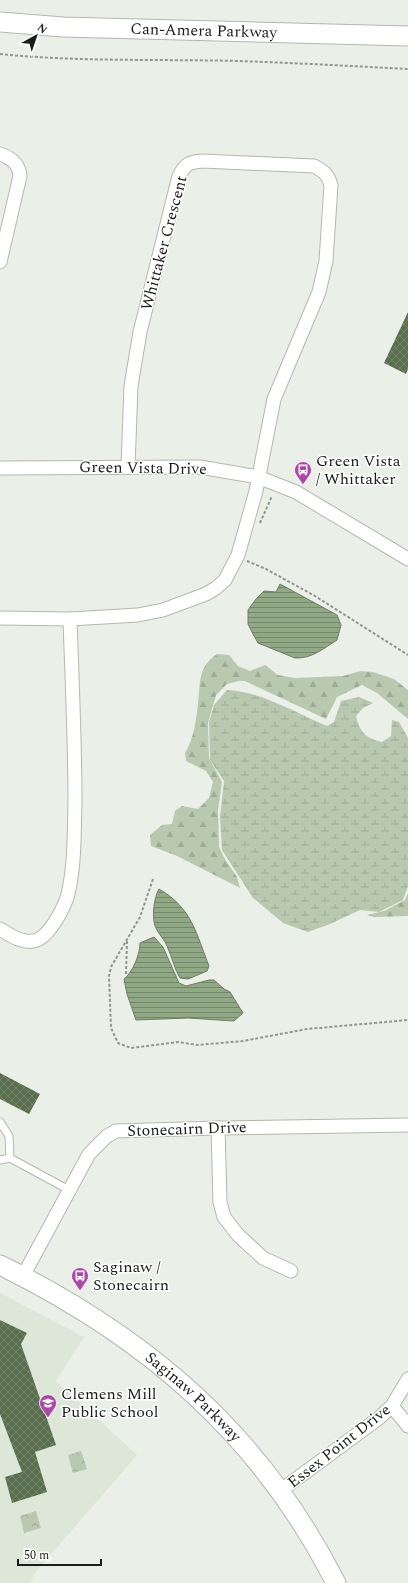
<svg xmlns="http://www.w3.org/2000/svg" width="408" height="1583" font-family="Spectral,serif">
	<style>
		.built { fill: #dce7d7 }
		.forest { fill: url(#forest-firs) }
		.wetland { fill: url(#wetland-marsh) }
		.park { fill: url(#park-crowns) }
		.water { fill: url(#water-rules); stroke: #6c7e64 }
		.building { fill: url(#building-cross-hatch) }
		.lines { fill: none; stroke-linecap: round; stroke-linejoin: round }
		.lane-casing { stroke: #b2b8af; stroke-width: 9 }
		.street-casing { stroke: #b2b8af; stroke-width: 15 }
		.secondary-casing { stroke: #b2b8af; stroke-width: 21 }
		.path { stroke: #91968f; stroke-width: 2; stroke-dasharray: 3 2; stroke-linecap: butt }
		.lane { stroke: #fff; stroke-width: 7 }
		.street { stroke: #fff; stroke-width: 13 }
		.secondary { stroke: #fff; stroke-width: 19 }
		.labels { text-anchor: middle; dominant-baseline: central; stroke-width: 3; stroke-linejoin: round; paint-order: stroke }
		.street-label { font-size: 16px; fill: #191c18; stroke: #fff }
		.poi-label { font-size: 16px; fill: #191c18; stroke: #fff; text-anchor: start }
	</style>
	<defs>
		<pattern id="forest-firs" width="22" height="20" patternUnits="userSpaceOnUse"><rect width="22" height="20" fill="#b8c9af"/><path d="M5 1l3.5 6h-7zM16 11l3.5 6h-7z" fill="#9eac96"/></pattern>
		<pattern id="wetland-marsh" width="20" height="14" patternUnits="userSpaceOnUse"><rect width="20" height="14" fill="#b8c9af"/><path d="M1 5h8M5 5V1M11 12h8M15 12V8" fill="none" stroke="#9eac96"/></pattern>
		<pattern id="park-crowns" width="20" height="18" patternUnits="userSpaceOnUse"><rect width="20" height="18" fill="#b8c9af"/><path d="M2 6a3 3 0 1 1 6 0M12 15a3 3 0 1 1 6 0" fill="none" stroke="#9eac96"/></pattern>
		<pattern id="water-rules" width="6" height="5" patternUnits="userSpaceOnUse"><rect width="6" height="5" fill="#90a884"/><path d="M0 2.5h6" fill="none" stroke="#75886b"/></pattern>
		<pattern id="building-cross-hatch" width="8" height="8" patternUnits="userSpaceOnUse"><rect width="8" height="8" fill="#586e4c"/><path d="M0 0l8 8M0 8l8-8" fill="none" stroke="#75856d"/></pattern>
	</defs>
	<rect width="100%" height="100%" fill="#eaf0e7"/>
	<path class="built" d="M 0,1293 L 84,1337 L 56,1381 L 137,1455 L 34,1574 L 30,1583 L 0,1583 Z"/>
	<g class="forest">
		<path d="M 217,654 L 229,655 L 238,666 L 250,671 L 265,665 L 278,675 L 295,678 L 343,676 L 361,671 L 373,672 L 394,679 L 408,690 L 408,719 L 377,693 L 362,685 L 337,697 L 326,719 L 245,681 L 239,681 L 227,684 L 216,695 L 208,723 L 209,758 L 222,782 L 218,810 L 219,847 L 226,861 L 237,877 L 240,888 L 177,856 L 151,846 L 150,835 L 162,825 L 172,824 L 175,811 L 182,806 L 198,809 L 209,798 L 213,782 L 206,771 L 186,761 L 185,753 C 194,739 196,720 198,703 C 201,682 197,668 217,654 Z"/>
		<path d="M 408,893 L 408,916 L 374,917 L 367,915 L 384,911 L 405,900 Z"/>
	</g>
	<path class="wetland" d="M 227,690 C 260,691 296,713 327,726 L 334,722 L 341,701 L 359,697 L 373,703 L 363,708 L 356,716 C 360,732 365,738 382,742 L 391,736 L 392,720 L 399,722 L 408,738 L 408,886 L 403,900 L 379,912 L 360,910 L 330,924 L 308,932 L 283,923 L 253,898 L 222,850 L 220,817 L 224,781 L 210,760 L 209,722 L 214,705 Z"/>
	<g class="park">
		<path d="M 81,1451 L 87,1469 L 73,1473 L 68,1455 Z"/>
		<path d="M 36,1511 L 41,1528 L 24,1533 L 20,1516 Z"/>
	</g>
	<g class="water">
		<path d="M 280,584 L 337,615 L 341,625 L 337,640 C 324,648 312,659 295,658 L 258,643 L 253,634 L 248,624 L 248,610 L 256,599 L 264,591 L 276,592 Z"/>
		<path d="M 159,889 C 192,908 196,933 209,966 L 207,971 L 188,979 L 180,978 C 174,968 172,957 167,946 C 165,940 159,935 156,928 C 151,919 154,897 159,889 Z"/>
		<path d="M 154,937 L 163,947 L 179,983 L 186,986 L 209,980 L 214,980 L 224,989 L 230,992 L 243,1013 L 234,1021 L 188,1018 L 136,1020 L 127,994 L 124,979 C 133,972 140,954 140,943 Z"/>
	</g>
	<g class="building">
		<path d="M 408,312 L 408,369 L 406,374 L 384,363 Z"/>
		<path d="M 0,1073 L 40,1094 L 29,1114 L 0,1099 Z"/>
		<path d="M 0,1320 L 27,1333 L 21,1344 L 56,1445 L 35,1452 L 47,1492 L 12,1503 L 5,1477 L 22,1472 L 0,1414 Z"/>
	</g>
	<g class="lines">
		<defs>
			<g id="lane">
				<path d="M 0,1122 L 9,1136 L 10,1158 L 69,1190"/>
				<path d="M 0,1160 L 10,1158"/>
			</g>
			<g id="street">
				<path d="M 0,154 C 12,158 19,164 20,176 L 0,262"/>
				<path d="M 0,468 L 200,467 L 258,477 L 296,492 L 408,559"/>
				<path d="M 0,618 L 70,619 L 138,615 L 163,610 L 206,594 L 216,588 L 225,580 L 238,555 L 256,491 L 274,399 L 319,292 L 326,261 L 331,185 C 328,174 323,171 314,166 L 203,161 C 189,162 185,164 179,176 L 140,332 L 131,386 L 128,467"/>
				<path d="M 0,929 C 11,936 26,946 39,939 C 51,933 65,906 68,894 C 75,864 74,833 75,803 C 75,742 72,680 70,619"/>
				<path d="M 218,1128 L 220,1202 L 224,1217 L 238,1235 L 263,1258 L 291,1271"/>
				<path d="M 23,1276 L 89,1154 L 107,1136 L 116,1131 L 218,1128 L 408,1125"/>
				<path d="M 392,1406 L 408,1426"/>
				<path d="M 280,1491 L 379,1418 L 392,1406 L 408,1379"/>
			</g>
			<g id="secondary">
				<path id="s1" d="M 0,22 L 63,27 L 408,36"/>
				<path id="s2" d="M 0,1265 C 148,1338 260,1434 336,1583"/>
			</g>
		</defs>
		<use href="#lane" class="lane-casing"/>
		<use href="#street" class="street-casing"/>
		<use href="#secondary" class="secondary-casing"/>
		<g class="path">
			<path d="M 0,54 C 79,62 159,59 239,61 C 295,63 352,66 408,69"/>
			<path d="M 260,523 L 272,496"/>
			<path d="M 247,561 L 266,569 L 315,596 L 408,655"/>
			<path d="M 153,879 L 140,917 L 111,967 L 109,976 L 111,1028 L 118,1043 L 131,1048 L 178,1042 L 198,1045 L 243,1041 L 307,1029 L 408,1020"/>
			<path d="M 126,974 L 127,941"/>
		</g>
		<use href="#lane" class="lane"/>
		<use href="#street" class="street"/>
		<use href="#secondary" class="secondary"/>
	</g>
	<defs>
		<symbol id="bus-pin" viewBox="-11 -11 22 30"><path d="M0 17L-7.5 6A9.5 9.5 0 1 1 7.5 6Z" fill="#af47aa" stroke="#fff"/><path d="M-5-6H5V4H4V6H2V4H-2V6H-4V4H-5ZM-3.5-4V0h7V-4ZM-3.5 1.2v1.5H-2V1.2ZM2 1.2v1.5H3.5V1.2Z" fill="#fff"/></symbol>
		<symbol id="school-pin" viewBox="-11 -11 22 30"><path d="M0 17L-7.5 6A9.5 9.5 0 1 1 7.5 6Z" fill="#af47aa" stroke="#fff"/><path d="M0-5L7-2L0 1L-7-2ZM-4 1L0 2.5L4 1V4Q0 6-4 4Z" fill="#fff"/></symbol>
	</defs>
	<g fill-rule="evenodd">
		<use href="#bus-pin" x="293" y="460" width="20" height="27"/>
		<use href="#bus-pin" x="70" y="1266" width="20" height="27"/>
		<use href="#school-pin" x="38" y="1393" width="20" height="27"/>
	</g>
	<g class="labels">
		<g class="street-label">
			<text stroke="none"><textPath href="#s1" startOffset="204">Can-Amera Parkway</textPath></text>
			<text transform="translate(164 243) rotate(-75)">Whittaker Crescent</text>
			<text transform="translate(143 468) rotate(1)">Green Vista Drive</text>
			<text transform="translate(187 1129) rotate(-2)">Stonecairn Drive</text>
			<text stroke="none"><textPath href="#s2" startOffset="235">Saginaw Parkway</textPath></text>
			<text transform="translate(339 1446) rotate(-38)">Essex Point Drive</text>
		</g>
		<g class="poi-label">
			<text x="316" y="461">Green Vista<tspan x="316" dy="18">/ Whittaker</tspan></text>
			<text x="93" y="1267">Saginaw /<tspan x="93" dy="18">Stonecairn</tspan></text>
			<text x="61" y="1394">Clemens Mill<tspan x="61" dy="18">Public School</tspan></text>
		</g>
	</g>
	<g transform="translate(36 36) rotate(40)" stroke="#ffffff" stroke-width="3" paint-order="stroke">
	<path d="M0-3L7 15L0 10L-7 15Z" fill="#191c18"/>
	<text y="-6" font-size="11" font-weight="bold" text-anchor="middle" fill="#191c18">N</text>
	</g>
	<path d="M18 1559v6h83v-6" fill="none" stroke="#191c18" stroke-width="2"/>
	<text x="24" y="1559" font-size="12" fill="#191c18" stroke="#ffffff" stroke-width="3" paint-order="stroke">50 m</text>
</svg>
